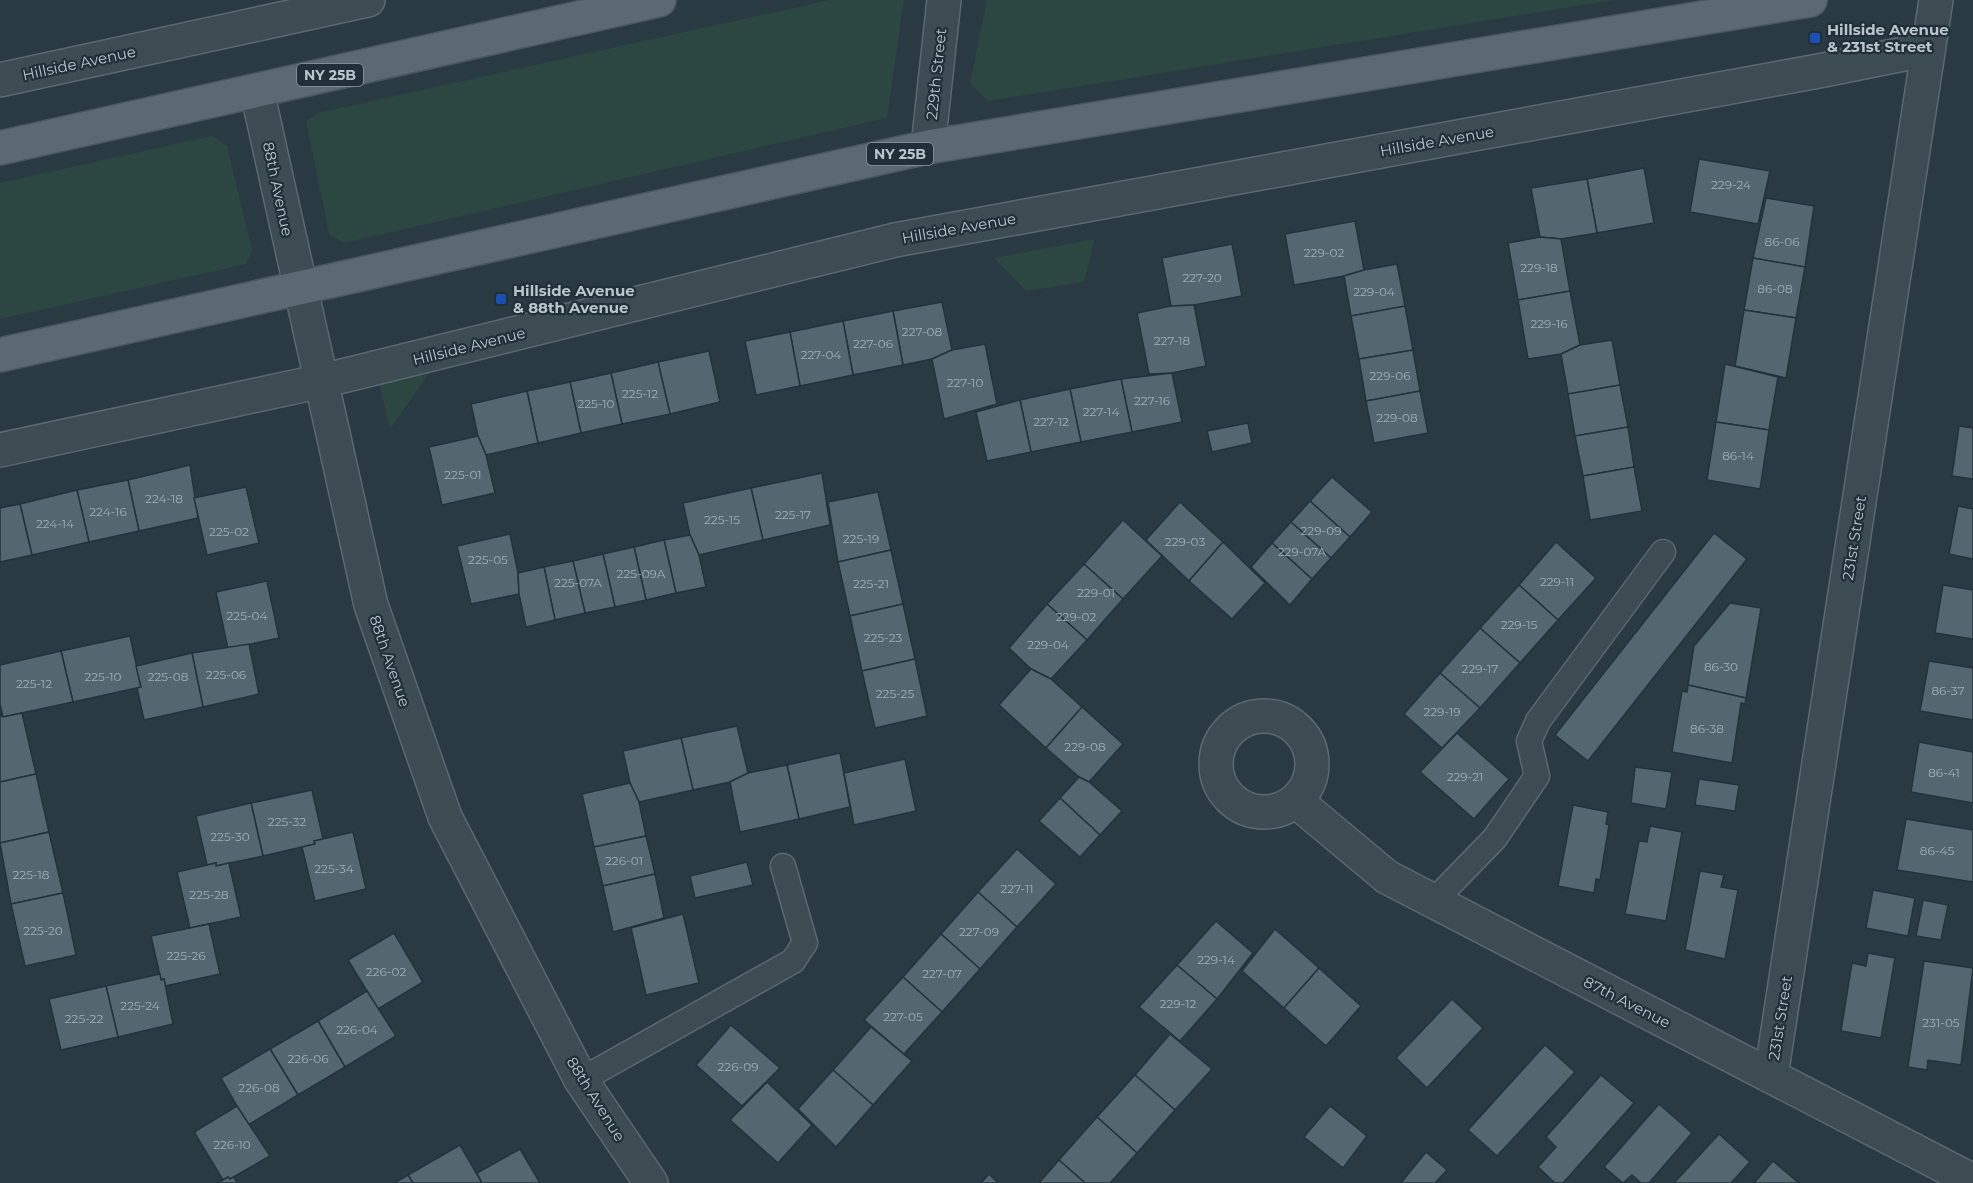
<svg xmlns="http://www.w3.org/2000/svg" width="1973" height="1183" font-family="Montserrat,sans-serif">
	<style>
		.green { fill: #2c4642 }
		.building { fill: #546770; stroke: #24323a; stroke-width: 1.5 }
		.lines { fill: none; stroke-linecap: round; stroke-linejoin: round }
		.lane-casing { stroke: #5b6870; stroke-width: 27 }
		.street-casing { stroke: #5b6870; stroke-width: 36 }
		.primary-casing { stroke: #4a575f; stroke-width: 36 }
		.lane { stroke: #3d4b53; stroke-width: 24 }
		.street { stroke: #3d4b53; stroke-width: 33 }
		.primary { stroke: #5b6a72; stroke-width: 33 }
		.transit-dot { fill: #1a4fb4; stroke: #213038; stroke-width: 2 }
		.labels { text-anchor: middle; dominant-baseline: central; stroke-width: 4.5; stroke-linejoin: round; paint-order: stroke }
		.number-label { font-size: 12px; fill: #a0aeb5 }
		.shield { fill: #213038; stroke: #8c98a0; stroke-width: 1.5 }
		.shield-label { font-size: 14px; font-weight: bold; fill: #bac5cc }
		.poi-label { font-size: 15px; font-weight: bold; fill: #bac5cc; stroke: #213038; text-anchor: start }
		.street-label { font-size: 15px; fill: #bac5cc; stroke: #213038 }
	</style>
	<rect width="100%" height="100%" fill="#293a43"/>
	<g class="green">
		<path d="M 830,0 L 904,0 L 887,118 L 344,243 L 329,234 L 306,121 L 318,113 Z"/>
		<path d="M 987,0 L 1614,0 L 988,101 L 970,83 Z"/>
		<path d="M 212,136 L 227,146 L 252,250 L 246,264 L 0,319 L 0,183 Z"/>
		<path d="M 1095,239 L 1084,282 L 1026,291 L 994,258 Z"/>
		<path d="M 430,372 L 390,429 L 379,383 Z"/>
	</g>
	<g class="building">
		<path d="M 1699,159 L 1770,171 L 1758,224 L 1690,212 Z"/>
		<path d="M 1644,168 L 1654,223 L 1597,233 L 1587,179 Z"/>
		<path d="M 1587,179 L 1597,233 L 1561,239 L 1540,237 L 1531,188 Z"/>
		<path d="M 1766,198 L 1814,206 L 1805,267 L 1753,258 Z"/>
		<path d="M 1355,221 L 1364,270 L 1344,276 L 1294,285 L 1285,234 Z"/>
		<path d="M 1540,237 L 1561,239 L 1570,291 L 1518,300 L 1508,243 Z"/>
		<path d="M 1232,244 L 1242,296 L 1194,305 L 1171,306 L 1162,258 Z"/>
		<path d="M 1753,258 L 1805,267 L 1796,318 L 1744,310 Z"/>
		<path d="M 1397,264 L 1405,306 L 1351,316 L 1344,276 L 1364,270 Z"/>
		<path d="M 1570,291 L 1580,345 L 1561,354 L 1528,359 L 1518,300 Z"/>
		<path d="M 942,302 L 952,350 L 932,359 L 903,365 L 893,311 Z"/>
		<path d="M 1194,305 L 1206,366 L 1172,373 L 1149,374 L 1137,313 L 1171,306 Z"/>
		<path d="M 1405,306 L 1413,350 L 1359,359 L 1351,316 Z"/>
		<path d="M 1744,310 L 1796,318 L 1786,378 L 1735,366 Z"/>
		<path d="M 893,311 L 903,365 L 853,375 L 843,321 Z"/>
		<path d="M 843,321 L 853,375 L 800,386 L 790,332 Z"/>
		<path d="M 790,332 L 800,386 L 756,395 L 745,341 Z"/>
		<path d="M 1612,340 L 1620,385 L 1568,394 L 1561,354 L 1580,345 Z"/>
		<path d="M 985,344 L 997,404 L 944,419 L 932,359 L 952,350 Z"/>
		<path d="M 1413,350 L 1420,391 L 1366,401 L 1359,359 Z"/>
		<path d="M 709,351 L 720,402 L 670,414 L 658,362 Z"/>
		<path d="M 658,362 L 670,414 L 622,424 L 611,373 Z"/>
		<path d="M 1725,364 L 1778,377 L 1769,430 L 1716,422 Z"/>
		<path d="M 611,373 L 622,424 L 581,433 L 570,382 Z"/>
		<path d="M 1172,373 L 1182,422 L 1132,432 L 1121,379 Z"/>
		<path d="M 1121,379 L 1132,432 L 1081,442 L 1070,389 Z"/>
		<path d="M 570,382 L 581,433 L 538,443 L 527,391 Z"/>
		<path d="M 1620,385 L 1628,427 L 1575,436 L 1568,394 Z"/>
		<path d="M 1070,389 L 1081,442 L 1031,452 L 1020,400 Z"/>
		<path d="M 527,391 L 538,443 L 486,455 L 478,436 L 471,404 Z"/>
		<path d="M 1420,391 L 1428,433 L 1374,443 L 1366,401 Z"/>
		<path d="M 1020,400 L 1031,452 L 987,461 L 976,412 Z"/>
		<path d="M 1716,422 L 1769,430 L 1760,489 L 1707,480 Z"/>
		<path d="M 1248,423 L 1252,443 L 1212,452 L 1207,431 Z"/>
		<path d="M 1959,426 L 1973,428 L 1973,479 L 1952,476 Z"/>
		<path d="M 1628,427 L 1634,467 L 1583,476 L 1575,436 Z"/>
		<path d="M 478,436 L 486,455 L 495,493 L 442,505 L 429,447 Z"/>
		<path d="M 190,465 L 198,518 L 139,531 L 128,480 Z"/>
		<path d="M 1634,467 L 1642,511 L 1590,520 L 1583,476 Z"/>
		<path d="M 822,473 L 830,525 L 763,540 L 751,488 Z"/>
		<path d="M 1332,477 L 1372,512 L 1350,537 L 1310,501 Z"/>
		<path d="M 128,480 L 139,531 L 89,542 L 77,490 Z"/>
		<path d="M 246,487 L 259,543 L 207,555 L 194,498 Z"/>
		<path d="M 751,488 L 763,540 L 699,555 L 690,535 L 683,503 Z"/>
		<path d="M 77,490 L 89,542 L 32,555 L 20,504 Z"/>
		<path d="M 878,492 L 891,550 L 838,562 L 828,502 Z"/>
		<path d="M 1310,501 L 1350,537 L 1331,558 L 1291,522 Z"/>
		<path d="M 1180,502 L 1223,542 L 1189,581 L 1146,540 Z"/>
		<path d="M 20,504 L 32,555 L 0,562 L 0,508 Z"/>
		<path d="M 1958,506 L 1973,509 L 1973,559 L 1949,554 Z"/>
		<path d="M 1123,520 L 1162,556 L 1123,599 L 1084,564 Z"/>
		<path d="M 1291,522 L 1331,558 L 1312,579 L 1272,543 Z"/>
		<path d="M 1714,533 L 1747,559 L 1588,761 L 1555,735 Z"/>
		<path d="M 510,534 L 518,573 L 519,594 L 471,604 L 457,546 Z"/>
		<path d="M 690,535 L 699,555 L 706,587 L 676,593 L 664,540 Z"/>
		<path d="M 664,540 L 676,593 L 646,600 L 634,547 Z"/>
		<path d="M 1223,542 L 1265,583 L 1232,619 L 1189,581 Z"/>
		<path d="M 1556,542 L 1596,578 L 1558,620 L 1519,585 Z"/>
		<path d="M 1272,543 L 1312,579 L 1290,605 L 1251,567 Z"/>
		<path d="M 634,547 L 646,600 L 615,607 L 603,554 Z"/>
		<path d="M 891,550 L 903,604 L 850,616 L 838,562 Z"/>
		<path d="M 603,554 L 615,607 L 585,613 L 573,561 Z"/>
		<path d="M 573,561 L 585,613 L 555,620 L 544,567 Z"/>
		<path d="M 1084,564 L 1123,599 L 1087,640 L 1047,604 Z"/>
		<path d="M 544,567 L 555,620 L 526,627 L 519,594 L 518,573 Z"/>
		<path d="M 267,581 L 279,638 L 228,649 L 216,592 Z"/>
		<path d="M 1519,585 L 1558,620 L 1520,663 L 1480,628 Z"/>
		<path d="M 1943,585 L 1973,590 L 1973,639 L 1935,633 Z"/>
		<path d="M 1730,603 L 1761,608 L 1746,698 L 1688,685 L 1694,646 Z"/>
		<path d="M 903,604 L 915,659 L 862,671 L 850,616 Z"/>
		<path d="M 1047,604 L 1087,640 L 1051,679 L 1031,669 L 1009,648 Z"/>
		<path d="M 1480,628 L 1520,663 L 1480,708 L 1440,673 Z"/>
		<path d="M 130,636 L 141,687 L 73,702 L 61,651 Z"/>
		<path d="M 249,644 L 259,694 L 203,707 L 192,653 Z"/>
		<path d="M 61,651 L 73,702 L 3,717 L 0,704 L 0,665 Z"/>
		<path d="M 192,653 L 203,707 L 144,720 L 137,688 L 141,687 L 136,666 Z"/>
		<path d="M 915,659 L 927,716 L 875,728 L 862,671 Z"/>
		<path d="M 1929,661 L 1973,668 L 1973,720 L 1920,711 Z"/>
		<path d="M 1031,669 L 1051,679 L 1082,707 L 1046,748 L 999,705 Z"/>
		<path d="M 1440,673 L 1480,708 L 1442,748 L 1404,714 Z"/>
		<path d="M 1688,685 L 1746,698 L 1745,704 L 1741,703 L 1732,763 L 1672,752 L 1682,691 L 1687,692 Z"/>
		<path d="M 1082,707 L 1123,744 L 1089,782 L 1079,777 L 1046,748 Z"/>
		<path d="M 22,713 L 36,774 L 0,782 L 0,715 L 3,717 Z"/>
		<path d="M 737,726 L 748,773 L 730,782 L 693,790 L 681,738 Z"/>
		<path d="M 1457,733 L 1509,779 L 1474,819 L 1420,772 Z"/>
		<path d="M 681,738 L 693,790 L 639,802 L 630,783 L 623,751 Z"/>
		<path d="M 1919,742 L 1973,752 L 1973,803 L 1911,792 Z"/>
		<path d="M 840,753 L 850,807 L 799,819 L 787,765 Z"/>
		<path d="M 905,759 L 916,811 L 854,825 L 844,773 Z"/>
		<path d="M 787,765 L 799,819 L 740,832 L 730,782 L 748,773 Z"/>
		<path d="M 1635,767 L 1672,772 L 1666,809 L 1631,803 Z"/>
		<path d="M 36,774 L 49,832 L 0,843 L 0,782 Z"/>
		<path d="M 1079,777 L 1089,782 L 1122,811 L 1100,835 L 1060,798 Z"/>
		<path d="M 1699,779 L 1739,785 L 1735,811 L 1695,805 Z"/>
		<path d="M 630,783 L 639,802 L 646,836 L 594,847 L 582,794 Z"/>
		<path d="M 312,790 L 323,839 L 314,841 L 315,844 L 263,856 L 251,803 Z"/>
		<path d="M 1060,798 L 1100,835 L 1080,857 L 1039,821 Z"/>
		<path d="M 251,803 L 263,856 L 216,866 L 216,863 L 207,865 L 196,816 Z"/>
		<path d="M 1573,805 L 1608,812 L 1606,824 L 1609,825 L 1600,880 L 1596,879 L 1594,893 L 1558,886 Z"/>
		<path d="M 1906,819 L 1973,830 L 1973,882 L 1897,870 Z"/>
		<path d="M 1650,826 L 1682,832 L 1666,921 L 1625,914 L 1639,841 L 1647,842 Z"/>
		<path d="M 49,832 L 63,893 L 11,904 L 0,843 Z"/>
		<path d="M 353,832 L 366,889 L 315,901 L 302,847 L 315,844 L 314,841 Z"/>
		<path d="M 646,836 L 655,874 L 603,886 L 594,847 Z"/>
		<path d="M 1017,849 L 1056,884 L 1017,927 L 978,892 Z"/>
		<path d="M 747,862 L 753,885 L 695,898 L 690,876 Z"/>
		<path d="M 216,863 L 216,866 L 229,863 L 241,917 L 190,928 L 177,872 Z"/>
		<path d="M 1700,871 L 1724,875 L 1721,887 L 1738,890 L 1725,959 L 1685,950 Z"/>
		<path d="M 655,874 L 664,918 L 613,932 L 603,886 Z"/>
		<path d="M 1873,890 L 1915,898 L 1908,936 L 1866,928 Z"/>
		<path d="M 978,892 L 1017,927 L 980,969 L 941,934 Z"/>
		<path d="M 63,893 L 76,955 L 25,966 L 11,904 Z"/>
		<path d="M 1923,900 L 1948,905 L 1941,940 L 1916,936 Z"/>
		<path d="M 683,914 L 699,983 L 646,995 L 631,928 Z"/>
		<path d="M 1216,921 L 1253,953 L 1217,999 L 1177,965 Z"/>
		<path d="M 209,924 L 220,974 L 165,986 L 164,979 L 161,980 L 151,936 Z"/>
		<path d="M 1275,929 L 1319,968 L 1284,1008 L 1242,971 Z"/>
		<path d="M 394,933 L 423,982 L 378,1009 L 348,960 Z"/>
		<path d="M 941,934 L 980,969 L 942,1012 L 903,977 Z"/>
		<path d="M 1868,953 L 1895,958 L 1881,1038 L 1841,1031 L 1852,963 L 1866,966 Z"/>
		<path d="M 1924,961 L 1973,968 L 1961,1065 L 1928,1060 L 1927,1070 L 1908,1067 Z"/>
		<path d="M 1177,965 L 1217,999 L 1180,1041 L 1139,1007 Z"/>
		<path d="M 1319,968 L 1361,1006 L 1326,1046 L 1284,1008 Z"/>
		<path d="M 160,974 L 161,980 L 164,979 L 173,1024 L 118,1037 L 106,986 Z"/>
		<path d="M 903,977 L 942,1012 L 904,1054 L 864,1020 Z"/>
		<path d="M 106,986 L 118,1037 L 61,1050 L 49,999 Z"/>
		<path d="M 367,991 L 396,1036 L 345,1067 L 318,1021 Z"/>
		<path d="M 1452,999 L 1483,1028 L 1427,1088 L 1396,1058 Z"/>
		<path d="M 318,1021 L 345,1067 L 298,1095 L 270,1049 Z"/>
		<path d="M 731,1025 L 780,1068 L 742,1106 L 696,1065 Z"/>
		<path d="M 871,1027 L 912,1061 L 873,1105 L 833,1070 Z"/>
		<path d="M 1170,1034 L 1212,1069 L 1175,1110 L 1135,1075 Z"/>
		<path d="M 1545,1045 L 1575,1072 L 1497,1156 L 1468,1130 Z"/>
		<path d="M 270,1049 L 298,1095 L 248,1125 L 221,1078 Z"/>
		<path d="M 833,1070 L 873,1105 L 836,1147 L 798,1109 Z"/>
		<path d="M 1135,1075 L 1175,1110 L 1137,1153 L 1097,1117 Z"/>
		<path d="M 1601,1075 L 1634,1103 L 1563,1183 L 1555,1183 L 1538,1167 L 1556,1147 L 1546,1137 Z"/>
		<path d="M 767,1082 L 812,1125 L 778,1163 L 730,1120 Z"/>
		<path d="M 1659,1104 L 1692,1133 L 1649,1183 L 1641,1183 L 1632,1175 L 1623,1183 L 1604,1167 Z"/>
		<path d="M 237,1106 L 270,1156 L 230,1179 L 228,1177 L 223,1180 L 194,1132 Z"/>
		<path d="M 1330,1106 L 1367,1136 L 1343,1168 L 1304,1137 Z"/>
		<path d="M 1097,1117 L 1137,1153 L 1110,1183 L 1085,1183 L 1059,1160 Z"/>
		<path d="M 1719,1134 L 1750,1162 L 1731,1183 L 1674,1183 Z"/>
		<path d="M 460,1145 L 482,1183 L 413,1183 L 408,1175 Z"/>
		<path d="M 520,1149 L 540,1183 L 482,1183 L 477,1173 Z"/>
		<path d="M 1426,1152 L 1447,1170 L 1435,1183 L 1401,1183 Z"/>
		<path d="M 1059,1160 L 1085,1183 L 1039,1183 Z"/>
		<path d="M 1773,1161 L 1799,1183 L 1754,1183 Z"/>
		<path d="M 989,1174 L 998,1183 L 981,1183 Z"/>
		<path d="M 408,1175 L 413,1183 L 394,1183 Z"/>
		<path d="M 228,1177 L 230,1179 L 234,1177 L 237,1183 L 218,1183 Z"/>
	</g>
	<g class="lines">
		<defs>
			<g id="lane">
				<path d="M 1433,902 L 1495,838 L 1537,776 L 1529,741 L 1538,721 L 1663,552"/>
				<path d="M 581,1080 L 793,961 L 805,943 L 783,866"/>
			</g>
			<g id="street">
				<path d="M 0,80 L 368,0"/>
				<path d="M 257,91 L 371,605 L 445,817 L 581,1080 L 651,1183"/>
				<path d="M 928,147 L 944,0"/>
				<path d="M 0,450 L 322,381 L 895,240 L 1824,70 L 1928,49"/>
				<circle cx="1264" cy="764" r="48"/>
				<path d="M 1296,801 L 1387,877 L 1973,1181"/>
				<path d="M 1771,1076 L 1936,0"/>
			</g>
			<g id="primary">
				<path d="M 0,148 L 659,0"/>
				<path d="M 0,355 L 928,147 L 1810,0"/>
			</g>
		</defs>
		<use href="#lane" class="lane-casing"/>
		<use href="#street" class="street-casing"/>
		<use href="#primary" class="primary-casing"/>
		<use href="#lane" class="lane"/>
		<use href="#street" class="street"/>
		<use href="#primary" class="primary"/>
	</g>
	<g class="transit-dot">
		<rect x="1809" y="32" width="12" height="12" rx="3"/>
		<rect x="495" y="293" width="12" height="12" rx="3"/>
	</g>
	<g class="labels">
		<g class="number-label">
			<text x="1731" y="184">229-24</text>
			<text x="1782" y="241">86-06</text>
			<text x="1324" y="252">229-02</text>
			<text x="1539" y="267">229-18</text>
			<text x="1202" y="277">227-20</text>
			<text x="1775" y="288">86-08</text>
			<text x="1374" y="291">229-04</text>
			<text x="1549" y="323">229-16</text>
			<text x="922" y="331">227-08</text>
			<text x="1172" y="340">227-18</text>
			<text x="873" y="343">227-06</text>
			<text x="821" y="354">227-04</text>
			<text x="1390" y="375">229-06</text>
			<text x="965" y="382">227-10</text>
			<text x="640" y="393">225-12</text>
			<text x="1152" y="400">227-16</text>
			<text x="596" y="403">225-10</text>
			<text x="1101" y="411">227-14</text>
			<text x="1397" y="417">229-08</text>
			<text x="1051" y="421">227-12</text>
			<text x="1738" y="455">86-14</text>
			<text x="463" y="474">225-01</text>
			<text x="164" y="498">224-18</text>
			<text x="108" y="511">224-16</text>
			<text x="793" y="514">225-17</text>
			<text x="722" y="519">225-15</text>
			<text x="55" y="523">224-14</text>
			<text x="1321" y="530">229-09</text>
			<text x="229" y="531">225-02</text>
			<text x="861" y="538">225-19</text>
			<text x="1185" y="541">229-03</text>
			<text x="1302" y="551">229-07A</text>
			<text x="488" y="559">225-05</text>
			<text x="641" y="573">225-09A</text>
			<text x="1557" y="581">229-11</text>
			<text x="578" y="582">225-07A</text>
			<text x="871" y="583">225-21</text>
			<text x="1096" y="592">229-01</text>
			<text x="247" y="615">225-04</text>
			<text x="1076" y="616">229-02</text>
			<text x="1519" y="624">229-15</text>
			<text x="883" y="637">225-23</text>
			<text x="1048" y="644">229-04</text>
			<text x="1721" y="666">86-30</text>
			<text x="1480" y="668">229-17</text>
			<text x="226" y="674">225-06</text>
			<text x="103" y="676">225-10</text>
			<text x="168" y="676">225-08</text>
			<text x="34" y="683">225-12</text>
			<text x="1948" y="690">86-37</text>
			<text x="895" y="693">225-25</text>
			<text x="1442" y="711">229-19</text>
			<text x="1707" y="728">86-38</text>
			<text x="1085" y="746">229-08</text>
			<text x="1944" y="772">86-41</text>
			<text x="1465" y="776">229-21</text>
			<text x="287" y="821">225-32</text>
			<text x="230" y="836">225-30</text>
			<text x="1937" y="850">86-45</text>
			<text x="624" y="860">226-01</text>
			<text x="334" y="868">225-34</text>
			<text x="31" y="874">225-18</text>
			<text x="1017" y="888">227-11</text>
			<text x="209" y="894">225-28</text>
			<text x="43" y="930">225-20</text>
			<text x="979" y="931">227-09</text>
			<text x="186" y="955">225-26</text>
			<text x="1216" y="959">229-14</text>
			<text x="386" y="971">226-02</text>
			<text x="942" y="973">227-07</text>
			<text x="1178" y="1003">229-12</text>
			<text x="140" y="1005">225-24</text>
			<text x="903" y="1016">227-05</text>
			<text x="84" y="1018">225-22</text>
			<text x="1941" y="1022">231-05</text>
			<text x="357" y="1029">226-04</text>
			<text x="308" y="1058">226-06</text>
			<text x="738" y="1066">226-09</text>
			<text x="259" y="1087">226-08</text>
			<text x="232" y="1144">226-10</text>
		</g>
		<g class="shield">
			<rect x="297" y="64" width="66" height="22" rx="4.5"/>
			<rect x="867" y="143" width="66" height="22" rx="4.5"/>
		</g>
		<g class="shield-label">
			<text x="330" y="75">NY 25B</text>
			<text x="900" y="154">NY 25B</text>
		</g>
		<g class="poi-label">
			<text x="1827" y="29">Hillside Avenue<tspan x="1827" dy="17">&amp; 231st Street</tspan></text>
			<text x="513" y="290">Hillside Avenue<tspan x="513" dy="17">&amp; 88th Avenue</tspan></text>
		</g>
		<g class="street-label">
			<text transform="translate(79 63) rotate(-12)">Hillside Avenue</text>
			<text transform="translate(936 74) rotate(-84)">229th Street</text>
			<text transform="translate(1437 141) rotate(-10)">Hillside Avenue</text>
			<text transform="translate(278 189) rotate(78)">88th Avenue</text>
			<text transform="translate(959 228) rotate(-10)">Hillside Avenue</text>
			<text transform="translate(469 346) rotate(-14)">Hillside Avenue</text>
			<text transform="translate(1854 538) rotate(-81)">231st Street</text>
			<text transform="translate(390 661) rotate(71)">88th Avenue</text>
			<text transform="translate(1627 1002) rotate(27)">87th Avenue</text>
			<text transform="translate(1780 1018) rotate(-81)">231st Street</text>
			<text transform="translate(596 1099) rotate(58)">88th Avenue</text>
		</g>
	</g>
</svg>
